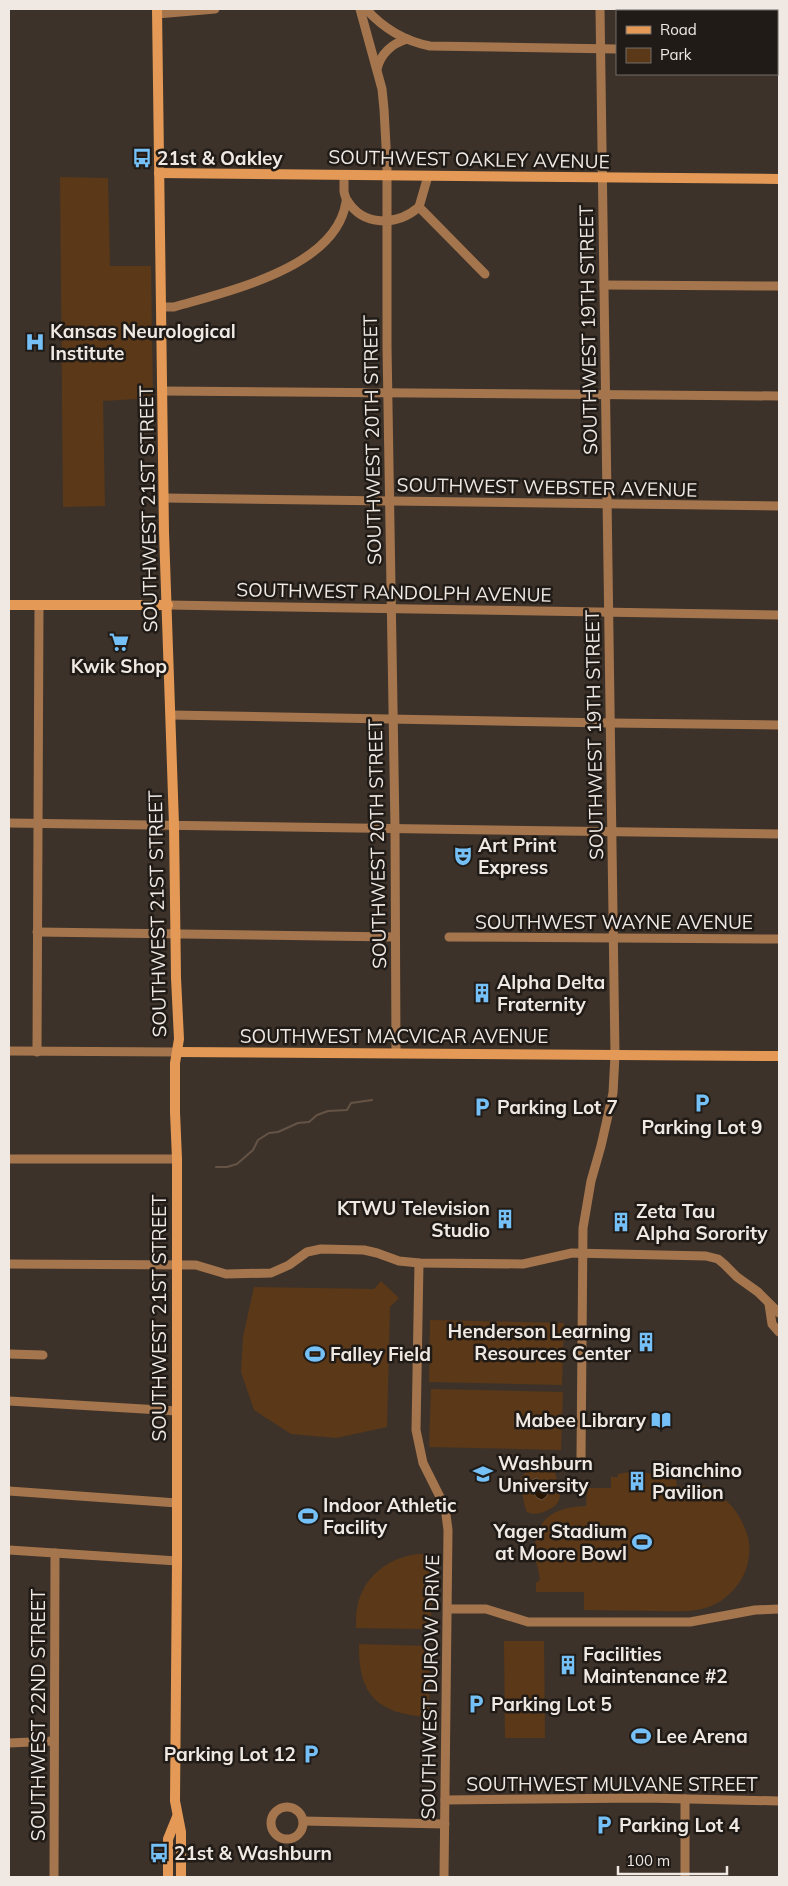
<svg xmlns="http://www.w3.org/2000/svg" width="788" height="1886" font-family="Mulish,sans-serif">
	<style>
		.green { fill: #5b3817 }
		.water { fill: #2a1502; stroke: #655446 }
		.lines { fill: none; stroke-linecap: round; stroke-linejoin: round }
		.stream { stroke: #655446; stroke-width: 2 }
		.street { stroke: #a5764e; stroke-width: 9 }
		.secondary { stroke: #e49a56; stroke-width: 10 }
		.labels { text-anchor: middle; dominant-baseline: central; stroke-width: 5; stroke-linejoin: round; paint-order: stroke }
		.poi-label { font-size: 19px; font-weight: bold; fill: #efe8e3; stroke: #201b17; text-anchor: start }
		.street-label { font-size: 19px; fill: #efe8e3; stroke: #201b17 }
	</style>
	<rect width="100%" height="100%" fill="#3d3229"/>
	<g class="green">
		<path d="M 60,177 L 108,178 L 110,266 L 151,266 L 153,398 L 103,401 L 105,506 L 63,507 Z"/>
		<path d="M 381,1281 L 399,1298 L 390,1307 L 387,1427 L 336,1438 L 291,1434 L 254,1410 L 241,1372 L 243,1337 L 254,1287 L 374,1289 Z"/>
		<path d="M 430,1320 L 564,1323 L 562,1385 L 429,1382 Z"/>
		<path d="M 431,1389 L 563,1392 L 561,1450 L 429,1447 Z"/>
		<path d="M 530,1470 L 555,1471 C 557,1489 569,1501 546,1511 C 539,1514 534,1515 527,1512 C 525,1508 519,1482 521,1479 C 522,1474 526,1472 530,1470 Z"/>
		<path d="M 636,1471 C 651,1472 662,1479 676,1479 L 677,1487 L 696,1487 L 697,1483 L 715,1489 L 713,1493 C 731,1499 743,1520 748,1537 C 751,1550 749,1566 742,1578 C 735,1590 724,1601 711,1606 C 694,1613 675,1611 658,1611 C 633,1611 609,1610 584,1610 L 584,1592 L 536,1592 L 536,1583 L 540,1580 C 539,1569 534,1559 535,1548 C 536,1516 558,1507 586,1506 L 587,1488 L 611,1488 L 611,1477 L 618,1477 L 618,1474 Z"/>
		<path d="M 418,1554 L 432,1554 L 431,1624 L 425,1629 L 356,1628 C 356,1619 356,1609 359,1600 C 367,1574 391,1557 418,1554 Z"/>
		<path d="M 504,1641 L 544,1641 L 545,1738 L 505,1738 Z"/>
		<path d="M 359,1644 L 425,1646 L 430,1651 L 429,1717 C 378,1714 358,1696 359,1644 Z"/>
	</g>
	<path class="water" d="M 537,1478 L 538,1480 L 533,1484 L 534,1489 L 537,1489 L 545,1482 L 548,1490 L 547,1496 L 542,1500 L 537,1498 L 527,1484 L 529,1481 Z"/>
	<g class="lines">
		<path class="stream" d="M 216,1167 L 227,1167 L 237,1164 L 253,1150 L 258,1140 L 269,1133 L 278,1132 L 298,1123 L 309,1122 L 317,1115 L 328,1111 L 347,1110 L 351,1103 L 372,1100"/>
		<g class="street">
			<path d="M 360,9 L 382,89 L 384,109 L 387,164 L 387,346 L 395,828 L 396,1053"/>
			<path d="M 366,9 C 384,29 404,41 430,46 L 617,49"/>
			<path d="M 719,9 L 721,11"/>
			<path d="M 700,11 L 703,9"/>
			<path d="M 157,14 L 215,9"/>
			<path d="M 377,69 C 381,53 391,44 407,39"/>
			<path d="M 428,176 L 419,207 L 485,274"/>
			<path d="M 347,200 C 363,227 397,226 419,207"/>
			<path d="M 604,285 L 779,286"/>
			<path d="M 161,307 L 174,307 C 228,291 336,268 346,202 C 347,198 344,195 344,191 C 344,186 344,180 344,175"/>
			<path d="M 162,391 L 779,396"/>
			<path d="M 164,498 L 779,506"/>
			<path d="M 168,605 L 779,615"/>
			<path d="M 171,715 L 610,723 L 779,725"/>
			<path d="M 9,823 L 779,834"/>
			<path d="M 37,932 L 394,937"/>
			<path d="M 449,937 L 779,939"/>
			<path d="M 9,1051 L 177,1052"/>
			<path d="M 37,1052 L 39,606"/>
			<path d="M 9,1159 L 177,1159"/>
			<path d="M 419,1263 L 416,1430 L 423,1463 L 445,1507 L 448,1530 L 444,1877"/>
			<path d="M 9,1264 L 196,1265 L 226,1274 L 271,1273 L 289,1265 L 307,1252 L 321,1249 L 364,1250 L 377,1253 L 399,1261 L 419,1263 L 523,1264 L 572,1253 L 706,1256 L 718,1259 L 724,1264 L 737,1277 L 758,1292 L 779,1313"/>
			<path d="M 769,1304 L 772,1324 L 779,1332"/>
			<path d="M 9,1354 L 43,1355"/>
			<path d="M 9,1401 L 177,1411"/>
			<path d="M 581,1458 L 583,1228 L 591,1181 L 601,1146 L 613,1093 L 615,1055 L 600,9"/>
			<path d="M 9,1491 L 177,1503"/>
			<path d="M 9,1550 L 177,1561"/>
			<path d="M 448,1609 L 486,1609 L 528,1622 L 690,1622 L 755,1610 L 779,1609"/>
			<path d="M 9,1743 L 54,1741"/>
			<path d="M 685,1799 L 685,1877"/>
			<path d="M 445,1800 L 645,1798 L 779,1801"/>
			<circle cx="287" cy="1823" r="16"/>
			<path d="M 303,1821 L 445,1824"/>
			<path d="M 54,1877 L 55,1553"/>
		</g>
		<g class="secondary">
			<path d="M 157,9 L 164,532 L 174,825 L 176,978 L 179,1039 L 175,1063 L 175,1112 L 177,1159 L 177,1561 L 175,1801 L 181,1832 L 181,1877"/>
			<path d="M 159,173 L 779,179"/>
			<path d="M 9,605 L 168,605"/>
			<path d="M 177,1052 L 779,1056"/>
			<path d="M 168,1877 L 168,1839 L 177,1817"/>
		</g>
	</g>
	<defs>
		<symbol id="bus-bare" viewBox="-9 -9 18 18"><path d="M-5-6H5V4H4V6H2V4H-2V6H-4V4H-5ZM-3.5-4V0h7V-4ZM-3.5 1.2v1.5H-2V1.2ZM2 1.2v1.5H3.5V1.2Z" fill="#75c0f6" stroke="#201b17" stroke-width="2.5" paint-order="stroke"/></symbol>
		<symbol id="hospital-bare" viewBox="-9 -9 18 18"><path d="M-5-5h3v3.5h4V-5h3V5h-3V1.5h-4V5h-3Z" fill="#75c0f6" stroke="#201b17" stroke-width="2.5" paint-order="stroke"/></symbol>
		<symbol id="supermarket-bare" viewBox="-9 -9 18 18"><path d="M-6-5.5h2.5l.6 2H6L4.5 2H-2.5L-4.4-4H-6ZM-1.5 3.2a1.3 1.3 0 1 0 .1 0ZM3 3.2a1.3 1.3 0 1 0 .1 0Z" fill="#75c0f6" stroke="#201b17" stroke-width="2.5" paint-order="stroke"/></symbol>
		<symbol id="theatre-bare" viewBox="-9 -9 18 18"><path d="M-5-5.5Q0-4 5-5.5V0Q5 5 0 6Q-5 5-5 0ZM-3.3-2.5H-1v1.5H-3.3ZM1-2.5H3.3v1.5H1ZM-2.8 1Q0 5.5 2.8 1Z" fill="#75c0f6" stroke="#201b17" stroke-width="2.5" paint-order="stroke"/></symbol>
		<symbol id="building-bare" viewBox="-9 -9 18 18"><path d="M-4-6H4V6H1V3H-1V6H-4ZM-2.5-4.3h1.7v1.8h-1.7ZM.8-4.3h1.7v1.8H.8ZM-2.5-1h1.7V.8h-1.7ZM.8-1h1.7V.8H.8Z" fill="#75c0f6" stroke="#201b17" stroke-width="2.5" paint-order="stroke"/></symbol>
		<symbol id="parking-bare" viewBox="-9 -9 18 18"><path d="M-3.5-5.5H1a3.5 3.5 0 0 1 0 7H-1V5.5H-3.5ZM-1-3.4V-.6H.8a1.4 1.4 0 0 0 0-2.8Z" fill="#75c0f6" stroke="#201b17" stroke-width="2.5" paint-order="stroke"/></symbol>
		<symbol id="stadium-bare" viewBox="-9 -9 18 18"><path d="M0-5a6.5 5 0 1 0 0 10a6.5 5 0 1 0 0-10ZM-3.5-1.8h7v3.6h-7Z" fill="#75c0f6" stroke="#201b17" stroke-width="2.5" paint-order="stroke"/></symbol>
		<symbol id="library-bare" viewBox="-9 -9 18 18"><path d="M-6-4Q-3-5.5-.7-3.5V5Q-3 3-6 4ZM6-4Q3-5.5 .7-3.5V5Q3 3 6 4Z" fill="#75c0f6" stroke="#201b17" stroke-width="2.5" paint-order="stroke"/></symbol>
		<symbol id="university-bare" viewBox="-9 -9 18 18"><path d="M0-5L7-2L0 1L-7-2ZM-4 1L0 2.5L4 1V4Q0 6-4 4Z" fill="#75c0f6" stroke="#201b17" stroke-width="2.5" paint-order="stroke"/></symbol>
	</defs>
	<g fill-rule="evenodd">
		<use href="#bus-bare" x="128" y="144" width="28" height="28"/>
		<use href="#hospital-bare" x="21" y="328" width="28" height="28"/>
		<use href="#supermarket-bare" x="105" y="628" width="28" height="28"/>
		<use href="#theatre-bare" x="449" y="842" width="28" height="28"/>
		<use href="#building-bare" x="468" y="979" width="28" height="28"/>
		<use href="#parking-bare" x="688" y="1089" width="28" height="28"/>
		<use href="#parking-bare" x="468" y="1093" width="28" height="28"/>
		<use href="#building-bare" x="491" y="1205" width="28" height="28"/>
		<use href="#building-bare" x="607" y="1208" width="28" height="28"/>
		<use href="#building-bare" x="632" y="1328" width="28" height="28"/>
		<use href="#stadium-bare" x="301" y="1340" width="28" height="28"/>
		<use href="#library-bare" x="647" y="1406" width="28" height="28"/>
		<use href="#university-bare" x="469" y="1460" width="28" height="28"/>
		<use href="#building-bare" x="623" y="1467" width="28" height="28"/>
		<use href="#stadium-bare" x="294" y="1502" width="28" height="28"/>
		<use href="#stadium-bare" x="628" y="1528" width="28" height="28"/>
		<use href="#building-bare" x="554" y="1651" width="28" height="28"/>
		<use href="#parking-bare" x="462" y="1690" width="28" height="28"/>
		<use href="#stadium-bare" x="627" y="1722" width="28" height="28"/>
		<use href="#parking-bare" x="297" y="1740" width="28" height="28"/>
		<use href="#parking-bare" x="590" y="1811" width="28" height="28"/>
		<use href="#bus-bare" x="145" y="1839" width="28" height="28"/>
	</g>
	<g class="labels">
		<g class="poi-label">
			<text x="157" y="158">21st &amp; Oakley</text>
			<text x="50" y="331">Kansas Neurological<tspan x="50" dy="22">Institute</tspan></text>
			<text x="119" y="666" text-anchor="middle">Kwik Shop</text>
			<text x="478" y="845">Art Print<tspan x="478" dy="22">Express</tspan></text>
			<text x="497" y="982">Alpha Delta<tspan x="497" dy="22">Fraternity</tspan></text>
			<text x="497" y="1107">Parking Lot 7</text>
			<text x="702" y="1127" text-anchor="middle">Parking Lot 9</text>
			<text x="490" y="1208" text-anchor="end">KTWU Television<tspan x="490" dy="22">Studio</tspan></text>
			<text x="636" y="1211">Zeta Tau<tspan x="636" dy="22">Alpha Sorority</tspan></text>
			<text x="631" y="1331" text-anchor="end">Henderson Learning<tspan x="631" dy="22">Resources Center</tspan></text>
			<text x="330" y="1354">Falley Field</text>
			<text x="646" y="1420" text-anchor="end">Mabee Library</text>
			<text x="498" y="1463">Washburn<tspan x="498" dy="22">University</tspan></text>
			<text x="652" y="1470">Bianchino<tspan x="652" dy="22">Pavilion</tspan></text>
			<text x="323" y="1505">Indoor Athletic<tspan x="323" dy="22">Facility</tspan></text>
			<text x="627" y="1531" text-anchor="end">Yager Stadium<tspan x="627" dy="22">at Moore Bowl</tspan></text>
			<text x="583" y="1654">Facilities<tspan x="583" dy="22">Maintenance #2</tspan></text>
			<text x="491" y="1704">Parking Lot 5</text>
			<text x="656" y="1736">Lee Arena</text>
			<text x="296" y="1754" text-anchor="end">Parking Lot 12</text>
			<text x="619" y="1825">Parking Lot 4</text>
			<text x="174" y="1853">21st &amp; Washburn</text>
		</g>
		<g class="street-label">
			<text transform="translate(469 159) rotate(1)">SOUTHWEST OAKLEY AVENUE</text>
			<text transform="translate(588 330) rotate(-91)">SOUTHWEST 19TH STREET</text>
			<text transform="translate(372 440) rotate(-91)">SOUTHWEST 20TH STREET</text>
			<text transform="translate(547 487) rotate(1)">SOUTHWEST WEBSTER AVENUE</text>
			<text transform="translate(148 509) rotate(-91)">SOUTHWEST 21ST STREET</text>
			<text transform="translate(394 592) rotate(1)">SOUTHWEST RANDOLPH AVENUE</text>
			<text transform="translate(594 735) rotate(-91)">SOUTHWEST 19TH STREET</text>
			<text transform="translate(377 844) rotate(-91)">SOUTHWEST 20TH STREET</text>
			<text transform="translate(157 914) rotate(-91)">SOUTHWEST 21ST STREET</text>
			<text x="614" y="922">SOUTHWEST WAYNE AVENUE</text>
			<text x="394" y="1036">SOUTHWEST MACVICAR AVENUE</text>
			<text transform="translate(159 1318) rotate(-90)">SOUTHWEST 21ST STREET</text>
			<text transform="translate(430 1687) rotate(-89)">SOUTHWEST DUROW DRIVE</text>
			<text transform="translate(38 1715) rotate(-90)">SOUTHWEST 22ND STREET</text>
			<text x="612" y="1784">SOUTHWEST MULVANE STREET</text>
		</g>
	</g>
	<rect width="788" height="1886" fill="none" stroke="#efe8e3" stroke-width="20"/>
	<rect x="616" y="10" width="162" height="65" fill="#201b17" stroke="#736d69"/>
	<rect x="626" y="26" width="25" height="8" fill="#e49a56" stroke="#736d69"/>
	<text x="660" y="35" font-size="15" fill="#efe8e3">Road</text>
	<rect x="626" y="48" width="25" height="15" fill="#5b3817" stroke="#736d69"/>
	<text x="660" y="60" font-size="15" fill="#efe8e3">Park</text>
	<path d="M618 1866v8h109v-8" fill="none" stroke="#efe8e3" stroke-width="2.5"/>
	<text x="626" y="1866" font-size="15" fill="#efe8e3" stroke="#201b17" stroke-width="4" paint-order="stroke">100 m</text>
</svg>
